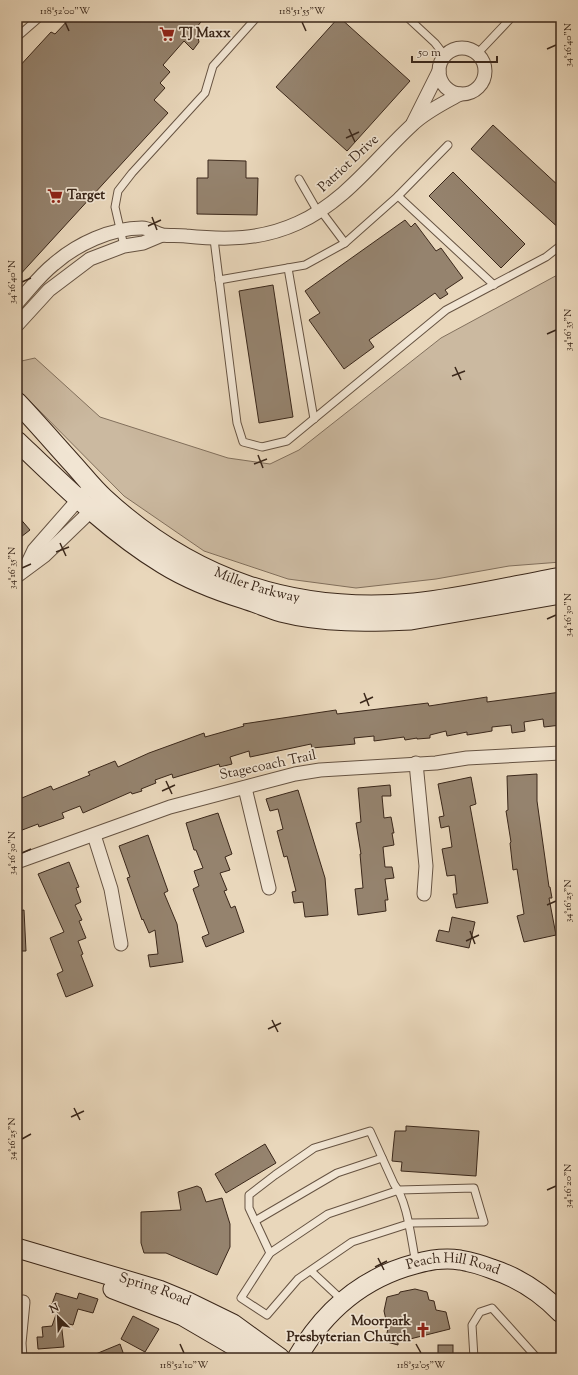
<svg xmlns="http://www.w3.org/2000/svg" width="578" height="1375" font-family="'Sorts Mill Goudy',serif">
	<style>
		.green { fill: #cbb9a0; stroke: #82705d }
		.building { fill: #95836e; stroke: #3a271a }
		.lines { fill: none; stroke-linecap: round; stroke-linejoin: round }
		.lane-casing { stroke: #665342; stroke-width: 9 }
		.street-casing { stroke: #665342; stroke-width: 15 }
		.secondary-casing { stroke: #3a271a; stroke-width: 21 }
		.lane { stroke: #f1e5d3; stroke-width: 7 }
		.street { stroke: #f1e5d3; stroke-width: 13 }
		.secondary { stroke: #f1e5d3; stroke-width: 19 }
		.ticks { fill: none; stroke: #3a271a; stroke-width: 1.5 }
		.labels { text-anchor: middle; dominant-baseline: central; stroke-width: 3.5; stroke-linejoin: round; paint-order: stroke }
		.poi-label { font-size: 14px; font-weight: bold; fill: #3a271a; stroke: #f1e5d3; text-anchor: start }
		.street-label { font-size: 14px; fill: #3a271a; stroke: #f1e5d3 }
		.neatline { fill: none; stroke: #3a271a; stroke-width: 1.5 }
		.ticks-label { font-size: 10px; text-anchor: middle; fill: #3a271a }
	</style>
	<rect width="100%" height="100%" fill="#e9d7bb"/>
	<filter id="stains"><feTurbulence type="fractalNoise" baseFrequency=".005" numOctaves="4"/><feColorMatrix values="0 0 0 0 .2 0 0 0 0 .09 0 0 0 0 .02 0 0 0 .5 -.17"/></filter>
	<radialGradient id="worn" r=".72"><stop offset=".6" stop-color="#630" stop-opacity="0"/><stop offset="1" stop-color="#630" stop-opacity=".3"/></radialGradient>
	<path class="green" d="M 561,273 L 561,562 L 509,566 L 436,579 L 356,588 L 288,579 L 204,551 L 124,496 L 17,388 L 17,362 L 35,358 L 100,417 L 228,458 L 270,464 L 299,450 L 441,338 Z"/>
	<g class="building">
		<path d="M 71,17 L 205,17 L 196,28 L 199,42 L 193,50 L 184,41 L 163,65 L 170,72 L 160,83 L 165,88 L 154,100 L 168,113 L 17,278 L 17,69 L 51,32 L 55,34 Z"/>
		<path d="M 339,17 L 410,81 L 347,151 L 276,87 Z"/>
		<path d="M 493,125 L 561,188 L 561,230 L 471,149 Z"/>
		<path d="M 208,160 L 246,161 L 246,178 L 258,178 L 257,215 L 197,214 L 197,178 L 208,178 Z"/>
		<path d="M 453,172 L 525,244 L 501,268 L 429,196 Z"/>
		<path d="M 405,220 L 411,227 L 415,223 L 436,251 L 441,248 L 463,278 L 445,290 L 448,294 L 440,299 L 435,293 L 369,340 L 374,347 L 344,369 L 309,320 L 320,313 L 305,291 Z"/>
		<path d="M 273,285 L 293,417 L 259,423 L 239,291 Z"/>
		<path d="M 17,515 L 30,530 L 17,540 Z"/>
		<path d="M 561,692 L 561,725 L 544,727 L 543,719 L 524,722 L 525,731 L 512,733 L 511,725 L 492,727 L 492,731 L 480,733 L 467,735 L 467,732 L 447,736 L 446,731 L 430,735 L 430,738 L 417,739 L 417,738 L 405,740 L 404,737 L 374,741 L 374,736 L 354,738 L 355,744 L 312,748 L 311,744 L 250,757 L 249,751 L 230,757 L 232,764 L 220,767 L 219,764 L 173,778 L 172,774 L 155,780 L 156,783 L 141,789 L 142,791 L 132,794 L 131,792 L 83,813 L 80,806 L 62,813 L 64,818 L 39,827 L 38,824 L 17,832 L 17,800 L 51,786 L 53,790 L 90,775 L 88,772 L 115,761 L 118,767 L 149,753 L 204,733 L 205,737 L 244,726 L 243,724 L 336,710 L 337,714 L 428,703 L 429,706 L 487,697 L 487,702 Z"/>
		<path d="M 537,774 L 537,801 L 549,887 L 550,887 L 552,898 L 549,898 L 556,935 L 524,942 L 517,916 L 524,914 L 517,869 L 513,870 L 510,843 L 511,842 L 506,811 L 508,810 L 507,776 Z"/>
		<path d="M 471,777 L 476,804 L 470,806 L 488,903 L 456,908 L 453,894 L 457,894 L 455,875 L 447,876 L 442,849 L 452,847 L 449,826 L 441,828 L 439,817 L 444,816 L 438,784 Z"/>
		<path d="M 390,785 L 391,796 L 382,796 L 384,818 L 391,817 L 394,833 L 392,833 L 394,845 L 383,847 L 385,867 L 392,867 L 394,878 L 385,879 L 388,900 L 385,900 L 386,911 L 358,915 L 355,889 L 363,888 L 360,854 L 361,854 L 356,823 L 361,822 L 358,788 Z"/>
		<path d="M 298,790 L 325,878 L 328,915 L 305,917 L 303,902 L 294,903 L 292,892 L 296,891 L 287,856 L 284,857 L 277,831 L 283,829 L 278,809 L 270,811 L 266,799 Z"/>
		<path d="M 218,813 L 232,854 L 225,857 L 230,870 L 220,873 L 227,890 L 224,891 L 231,908 L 235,906 L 244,932 L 206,947 L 202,937 L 209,934 L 193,889 L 199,886 L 194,871 L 203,868 L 196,850 L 194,850 L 186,823 Z"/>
		<path d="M 148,835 L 168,891 L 164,893 L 177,924 L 183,962 L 150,967 L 148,955 L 158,954 L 155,930 L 149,933 L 143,919 L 142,920 L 127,878 L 130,877 L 119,846 Z"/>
		<path d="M 69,862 L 79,887 L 76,888 L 81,902 L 75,905 L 82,920 L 79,921 L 86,938 L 78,941 L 83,954 L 81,955 L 93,986 L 66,997 L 57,974 L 63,971 L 50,938 L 64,932 L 38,874 Z"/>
		<path d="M 24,910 L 26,951 L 17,951 L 17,911 Z"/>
		<path d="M 452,917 L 475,922 L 469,948 L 436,941 L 439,930 L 449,932 Z"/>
		<path d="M 406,1126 L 479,1131 L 476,1176 L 401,1171 L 402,1162 L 392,1161 L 393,1150 L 395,1131 L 406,1131 Z"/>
		<path d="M 265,1144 L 276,1163 L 226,1193 L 215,1174 Z"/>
		<path d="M 197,1186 L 201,1188 L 206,1202 L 222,1198 L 230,1224 L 230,1247 L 217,1275 L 166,1253 L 144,1253 L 141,1243 L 141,1212 L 181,1210 L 178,1192 Z"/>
		<path d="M 415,1289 L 427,1292 L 429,1300 L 434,1301 L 436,1310 L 446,1312 L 450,1329 L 398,1342 L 398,1345 L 387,1342 L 386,1337 L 388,1329 L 384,1311 L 387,1297 L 399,1294 L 400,1292 Z"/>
		<path d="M 56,1293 L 77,1299 L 79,1293 L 98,1299 L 93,1313 L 78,1309 L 73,1325 L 61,1322 L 64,1347 L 38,1349 L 37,1337 L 43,1337 L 42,1327 L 52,1326 L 59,1306 L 52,1304 Z"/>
		<path d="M 133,1316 L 159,1329 L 145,1352 L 121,1339 Z"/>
		<path d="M 120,1344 L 125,1358 L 86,1358 Z"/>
		<rect x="438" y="1345" width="15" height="13"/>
	</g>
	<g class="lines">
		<defs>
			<g id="lane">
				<path d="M 407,17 L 435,43 L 445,56"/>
				<path d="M 17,37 L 40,17"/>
				<path d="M 477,54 L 512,17"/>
				<path d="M 299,179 L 318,212"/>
				<path d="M 398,196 L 448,145"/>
				<path d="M 321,211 L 345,243 L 398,196 L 494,285"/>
				<path d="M 214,239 L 237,423 L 243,442 L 262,447 L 287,441 L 446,310 L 546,257 L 560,246"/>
				<path d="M 124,246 L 115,207 L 118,191 L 132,173 L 205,93 L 213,66 L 257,17"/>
				<path d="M 288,268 L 314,419"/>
				<path d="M 219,280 L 305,265 L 345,243"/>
				<path d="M 474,1188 L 484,1222 L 411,1223 L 352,1242 L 298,1279 L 267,1315 L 241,1298 L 270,1253 L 328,1214 L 399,1190 Z"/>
				<path d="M 255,1221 L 337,1173 L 382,1158"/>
				<path d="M 270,1253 L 249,1208 L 249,1195 L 275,1175 L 314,1148 L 370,1131 L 394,1184 C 408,1202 411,1240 416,1263"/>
				<path d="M 311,1271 L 342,1300"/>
				<path d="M 474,1358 L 472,1325 L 480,1312 L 492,1308 L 537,1358"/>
			</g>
			<g id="street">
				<circle cx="462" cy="71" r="23"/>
				<path d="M 413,123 L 439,71"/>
				<path d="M 17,303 C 29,290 40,275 54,264 C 77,244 111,228 142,228 C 149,228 155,233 162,235 C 170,236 178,235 186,236 C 226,240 261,240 298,223 C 346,201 375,159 412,125 C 425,112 444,103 460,94"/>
				<path d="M 17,325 L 49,290 L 90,259 L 124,246 L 143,243 L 162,235"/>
				<path d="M 25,569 L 34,550 L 84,493"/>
				<path d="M 17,576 L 44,556 L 97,505"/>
				<path d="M 416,763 L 426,866 L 424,894"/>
				<path d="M 245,788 L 269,888"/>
				<path d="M 94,835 L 111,889 L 121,944"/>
				<path d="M 17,862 L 170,807 L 295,774 L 320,770 L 436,763 L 467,758 L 561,753"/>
				<path d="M 20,1358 L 19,1343 L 23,1302"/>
			</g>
			<g id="secondary">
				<path id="s1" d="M 17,402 C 36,422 54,443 73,464 C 83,475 93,488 104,498 C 193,580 294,614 414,603 C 463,598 512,586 561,577"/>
				<path d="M 17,441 C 63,485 109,531 163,564 C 189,580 215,590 244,599 C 256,603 269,608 281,612 C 324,623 368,622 411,620 L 561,594"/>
				<path id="s2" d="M 17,1248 L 159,1290 L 188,1302 L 233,1324 L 280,1358"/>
				<path d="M 113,1289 L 183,1316 L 255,1358"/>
				<path id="s3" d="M 297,1358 C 324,1311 362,1278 415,1264 C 429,1260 446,1258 460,1260 C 471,1262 482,1265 492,1269 C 519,1278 541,1292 561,1313"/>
			</g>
		</defs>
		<use href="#lane" class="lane-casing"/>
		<use href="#street" class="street-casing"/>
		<use href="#secondary" class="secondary-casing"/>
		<use href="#lane" class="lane"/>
		<use href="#street" class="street"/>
		<use href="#secondary" class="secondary"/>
	</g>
	<path class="ticks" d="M 65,22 L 69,31M 302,22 L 306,31M 547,49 L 556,45M 349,129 L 355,142M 346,138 L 359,132M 152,217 L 157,230M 148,226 L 161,220M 22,282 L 31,278M 547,334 L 556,330M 455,367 L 461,380M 452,376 L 465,371M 258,455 L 263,468M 254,464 L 267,459M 60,543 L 66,556M 56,552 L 69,547M 22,568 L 31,564M 547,619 L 556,615M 364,693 L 369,706M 360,703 L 373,697M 166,781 L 172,794M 162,791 L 175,785M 22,853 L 31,849M 547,905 L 556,901M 470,931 L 475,944M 466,941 L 479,935M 272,1020 L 278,1032M 268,1029 L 281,1023M 74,1108 L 80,1120M 71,1117 L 84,1111M 22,1139 L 31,1134M 547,1190 L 556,1186M 378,1258 L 384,1270M 375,1267 L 387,1261M 180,1344 L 184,1353M 416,1344 L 421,1353"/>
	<defs>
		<symbol id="supermarket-bare" viewBox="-9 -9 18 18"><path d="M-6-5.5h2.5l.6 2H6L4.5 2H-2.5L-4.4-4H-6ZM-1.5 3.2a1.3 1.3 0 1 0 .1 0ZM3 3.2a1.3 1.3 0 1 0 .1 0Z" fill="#8f2418" stroke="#f1e5d3" stroke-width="2.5" paint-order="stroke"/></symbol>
		<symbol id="church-bare" viewBox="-9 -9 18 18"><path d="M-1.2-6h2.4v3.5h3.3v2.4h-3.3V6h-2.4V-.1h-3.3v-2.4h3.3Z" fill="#8f2418" stroke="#f1e5d3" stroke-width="2.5" paint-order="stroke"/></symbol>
	</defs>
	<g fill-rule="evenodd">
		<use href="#supermarket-bare" x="156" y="23" width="22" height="22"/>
		<use href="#supermarket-bare" x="44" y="185" width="22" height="22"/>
		<use href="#church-bare" x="412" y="1319" width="22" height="22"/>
	</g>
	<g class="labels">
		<g class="poi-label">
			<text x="179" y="34">TJ Maxx</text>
			<text x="67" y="196">Target</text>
			<text x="411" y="1322" text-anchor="end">Moorpark<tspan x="411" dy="16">Presbyterian Church</tspan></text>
		</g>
		<g class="street-label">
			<text transform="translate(349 164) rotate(-43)">Patriot Drive</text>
			<text stroke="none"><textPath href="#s1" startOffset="308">Miller Parkway</textPath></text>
			<text transform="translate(268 766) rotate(-12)">Stagecoach Trail</text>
			<text stroke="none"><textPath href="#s3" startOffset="194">Peach Hill Road</textPath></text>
			<text stroke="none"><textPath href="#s2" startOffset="144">Spring Road</textPath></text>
		</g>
	</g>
	<rect width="578" height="1375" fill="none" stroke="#e9d7bb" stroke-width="44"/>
	<g transform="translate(58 1317) rotate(336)" stroke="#f1e5d3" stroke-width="3" paint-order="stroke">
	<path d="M0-3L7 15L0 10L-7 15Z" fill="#3a271a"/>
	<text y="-6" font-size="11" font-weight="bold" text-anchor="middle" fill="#3a271a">N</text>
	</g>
	<path d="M412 56v6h85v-6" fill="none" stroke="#3a271a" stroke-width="2"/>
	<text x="418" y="56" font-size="12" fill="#3a271a" stroke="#f1e5d3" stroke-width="3" paint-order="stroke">50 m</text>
	<rect x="22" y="22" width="534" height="1331" class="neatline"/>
	<g class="ticks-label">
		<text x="65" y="14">118°52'00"W</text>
		<text x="302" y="14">118°51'55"W</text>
		<text transform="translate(567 45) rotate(-90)" y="4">34°16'40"N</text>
		<text transform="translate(11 282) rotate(-90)" y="4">34°16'40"N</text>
		<text transform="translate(567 330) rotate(-90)" y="4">34°16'35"N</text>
		<text transform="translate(11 568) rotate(-90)" y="4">34°16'35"N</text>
		<text transform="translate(567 615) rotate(-90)" y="4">34°16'30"N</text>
		<text transform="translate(11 853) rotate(-90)" y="4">34°16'30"N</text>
		<text transform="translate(567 901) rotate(-90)" y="4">34°16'25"N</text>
		<text transform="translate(11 1139) rotate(-90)" y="4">34°16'25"N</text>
		<text transform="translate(567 1186) rotate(-90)" y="4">34°16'20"N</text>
		<text x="184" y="1368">118°52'10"W</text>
		<text x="421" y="1368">118°52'05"W</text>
	</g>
	<rect width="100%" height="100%" filter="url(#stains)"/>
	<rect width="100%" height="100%" fill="url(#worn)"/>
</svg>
